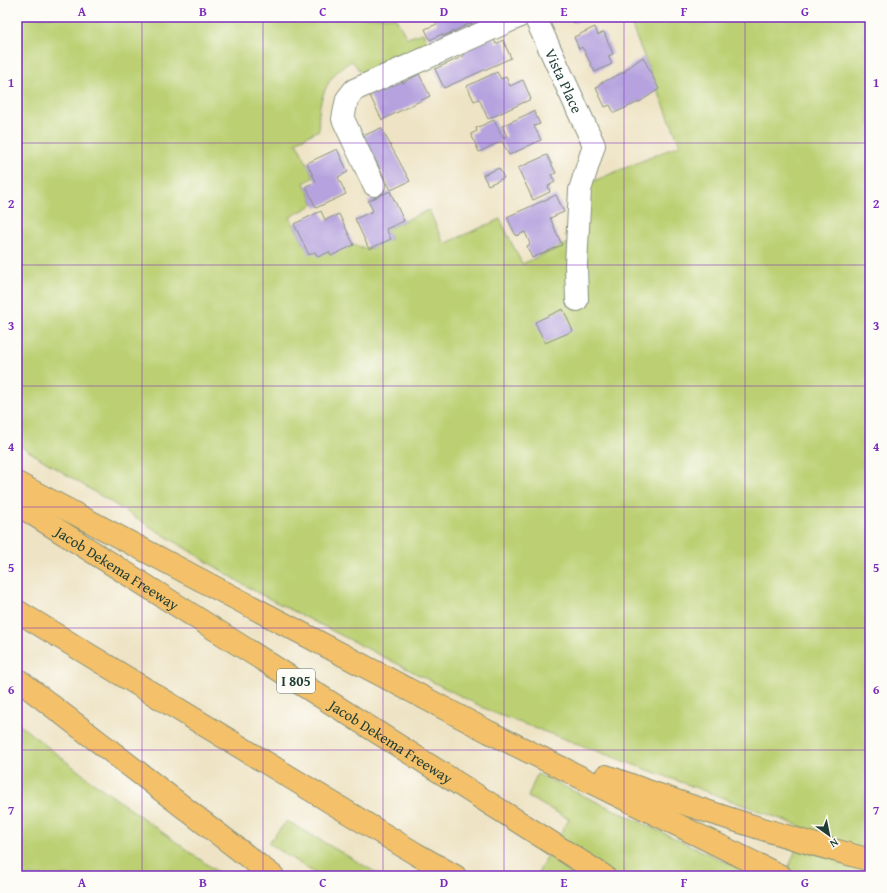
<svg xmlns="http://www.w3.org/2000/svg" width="887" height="893" font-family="'Gentium Book Plus',serif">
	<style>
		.green { fill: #bcd073; stroke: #6e8654 }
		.building { fill: #b5a2de }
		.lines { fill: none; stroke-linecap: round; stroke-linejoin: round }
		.minor-casing { stroke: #86907c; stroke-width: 24 }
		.highway-casing { stroke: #86907c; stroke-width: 24 }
		.minor { stroke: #fff; stroke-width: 22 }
		.highway { stroke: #f4c16a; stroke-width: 22 }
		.grid { fill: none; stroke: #7b2cbf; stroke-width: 1; stroke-opacity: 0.55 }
		.labels { text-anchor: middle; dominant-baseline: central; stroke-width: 3.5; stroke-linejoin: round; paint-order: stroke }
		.shield { fill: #fdfcf7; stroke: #62766e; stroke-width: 1 }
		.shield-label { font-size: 14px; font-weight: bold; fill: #1f3d34 }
		.street-label { font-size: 15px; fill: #1f3d34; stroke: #fdfcf7 }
		.neatline { fill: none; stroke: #7b2cbf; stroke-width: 1.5 }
		.grid-label { font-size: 13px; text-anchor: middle; font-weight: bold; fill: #7b2cbf }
	</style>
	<rect width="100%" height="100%" fill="#fdfcf7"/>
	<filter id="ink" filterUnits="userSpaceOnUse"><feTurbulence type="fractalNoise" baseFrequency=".025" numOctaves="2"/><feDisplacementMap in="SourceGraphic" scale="8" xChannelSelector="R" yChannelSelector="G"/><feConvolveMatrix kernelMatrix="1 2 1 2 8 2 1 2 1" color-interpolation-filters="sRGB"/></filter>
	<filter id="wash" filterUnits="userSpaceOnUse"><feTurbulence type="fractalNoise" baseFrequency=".012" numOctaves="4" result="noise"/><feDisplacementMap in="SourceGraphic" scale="16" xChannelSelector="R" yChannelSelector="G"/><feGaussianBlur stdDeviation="0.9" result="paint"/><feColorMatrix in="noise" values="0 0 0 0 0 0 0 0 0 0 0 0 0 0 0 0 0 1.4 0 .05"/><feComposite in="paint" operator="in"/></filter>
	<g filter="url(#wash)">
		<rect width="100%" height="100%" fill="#eee3c4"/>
		<g class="green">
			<path d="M 17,17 L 395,17 L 407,38 L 423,33 L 430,49 L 364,76 L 352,61 C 327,73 316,103 319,130 L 296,142 L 314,177 L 304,183 L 314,204 L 290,217 L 309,254 L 315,252 L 329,252 L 354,245 L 369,249 L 391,239 L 386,229 L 429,210 L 444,244 L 500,219 L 522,264 L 583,237 L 589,183 L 680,145 L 628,17 L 870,17 L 870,876 L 785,876 L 805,828 L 494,713 L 256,592 L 17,444 Z"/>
			<path d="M 17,723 L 90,780 L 223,876 L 17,876 Z"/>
			<path d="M 537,774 L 756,876 L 536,876 L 569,819 L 528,797 Z"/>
			<path d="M 287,821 L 382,876 L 319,876 L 268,843 Z"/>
		</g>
		<g id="blocks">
			<g class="building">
				<path d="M 434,17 L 485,17 L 480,19 L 481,22 L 472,26 L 471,23 L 443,36 L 442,34 L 430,40 L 425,29 L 437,24 Z"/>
				<path d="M 565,17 L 587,17 L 574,23 L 571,18 L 566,20 Z"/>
				<path d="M 595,27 L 598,35 L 604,32 L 613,54 L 608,56 L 612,64 L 595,72 L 582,47 L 579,49 L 574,37 Z"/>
				<path d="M 493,37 L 496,44 L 503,40 L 511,58 L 444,88 L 435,69 L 464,56 L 462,51 Z"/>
				<path d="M 643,57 L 659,89 L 641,101 L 614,113 L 610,105 L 605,107 L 596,88 L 599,86 L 599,84 L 626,71 L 625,70 Z"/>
				<path d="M 497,72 L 501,79 L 506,77 L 510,86 L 523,80 L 531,99 L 488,119 L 479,99 L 474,101 L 467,86 Z"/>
				<path d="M 419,74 L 430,96 L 382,120 L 369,94 L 400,78 L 403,83 Z"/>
				<path d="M 534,111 L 540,124 L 534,126 L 541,140 L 509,155 L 502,141 L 479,152 L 471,134 L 477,131 L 476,128 L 494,120 L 503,138 L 507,136 L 502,126 Z"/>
				<path d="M 381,128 L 410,181 L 391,190 L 363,136 Z"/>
				<path d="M 337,149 L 348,172 L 338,177 L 346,194 L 316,208 L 306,186 L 316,182 L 307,163 Z"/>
				<path d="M 547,155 L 556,173 L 551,175 L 555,182 L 548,186 L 550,192 L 533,200 L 518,168 Z"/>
				<path d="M 499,168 L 504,178 L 488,185 L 483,175 Z"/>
				<path d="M 390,191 L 404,221 L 386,229 L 391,239 L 369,249 L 355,219 L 373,211 L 368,201 Z"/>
				<path d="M 556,195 L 564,212 L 550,218 L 562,245 L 532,258 L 527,246 L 530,244 L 525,232 L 516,236 L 507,217 Z"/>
				<path d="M 321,211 L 325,220 L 339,214 L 354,245 L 331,256 L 329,252 L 318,257 L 315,252 L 309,255 L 294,224 Z"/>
				<path d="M 563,309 L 573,331 L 545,343 L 535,322 Z"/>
			</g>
		</g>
	</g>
	<g filter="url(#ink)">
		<use href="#blocks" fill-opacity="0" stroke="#86907c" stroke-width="1"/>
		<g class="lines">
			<defs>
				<g id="minor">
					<path id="s1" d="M 535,17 L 594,145 L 580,190 L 576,265 L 577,300"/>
					<path d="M 374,185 L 343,119 L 347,99 L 354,90 L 518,17"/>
				</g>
				<g id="highway">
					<path d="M 17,483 L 489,732 L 781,876"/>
					<path id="s2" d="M 17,504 L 604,876"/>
					<path d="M 17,611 L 416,854 L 455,876"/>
					<path d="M 17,679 L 273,876"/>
					<path d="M 606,776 C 693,808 780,836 870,860"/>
				</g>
			</defs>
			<use href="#minor" class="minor-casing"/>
			<use href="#highway" class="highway-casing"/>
			<use href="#minor" class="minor"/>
			<use href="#highway" class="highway"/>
		</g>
	</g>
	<path class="grid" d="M 142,17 L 142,876M 263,17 L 263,876M 383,17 L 383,876M 504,17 L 504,876M 624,17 L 624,876M 745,17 L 745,876M 17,143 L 870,143M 17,265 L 870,265M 17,386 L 870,386M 17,507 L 870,507M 17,628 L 870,628M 17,750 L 870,750"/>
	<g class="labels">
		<rect class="shield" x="277" y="669" width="38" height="24" rx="3"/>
		<g class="shield-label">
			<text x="296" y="681">I 805</text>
		</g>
		<g class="street-label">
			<text stroke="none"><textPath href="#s1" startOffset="70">Vista Place</textPath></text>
			<text stroke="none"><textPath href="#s2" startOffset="119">Jacob Dekema Freeway</textPath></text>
			<text stroke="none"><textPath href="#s2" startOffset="443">Jacob Dekema Freeway</textPath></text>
		</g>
	</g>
	<rect width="887" height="893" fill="none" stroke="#fdfcf7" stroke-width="44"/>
	<g transform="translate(829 835) rotate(147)" stroke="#fdfcf7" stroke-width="3" paint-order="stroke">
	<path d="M0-3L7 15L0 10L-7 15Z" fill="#1f3d34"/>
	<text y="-6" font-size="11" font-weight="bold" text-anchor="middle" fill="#1f3d34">N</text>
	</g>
	<rect x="22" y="22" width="843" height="849" class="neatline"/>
	<g class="grid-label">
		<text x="82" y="16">A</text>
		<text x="203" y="16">B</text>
		<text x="323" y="16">C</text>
		<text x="444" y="16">D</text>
		<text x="564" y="16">E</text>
		<text x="684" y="16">F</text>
		<text x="805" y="16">G</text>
		<text x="11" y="87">1</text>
		<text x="876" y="87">1</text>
		<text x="11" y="208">2</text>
		<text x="876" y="208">2</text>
		<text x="11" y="330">3</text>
		<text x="876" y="330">3</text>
		<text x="11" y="451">4</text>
		<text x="876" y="451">4</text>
		<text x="11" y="572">5</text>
		<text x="876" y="572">5</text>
		<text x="11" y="694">6</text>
		<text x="876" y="694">6</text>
		<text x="11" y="815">7</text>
		<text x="876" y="815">7</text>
		<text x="82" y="887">A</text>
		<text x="203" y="887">B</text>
		<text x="323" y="887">C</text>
		<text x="444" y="887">D</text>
		<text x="564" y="887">E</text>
		<text x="684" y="887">F</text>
		<text x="805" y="887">G</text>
	</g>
</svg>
